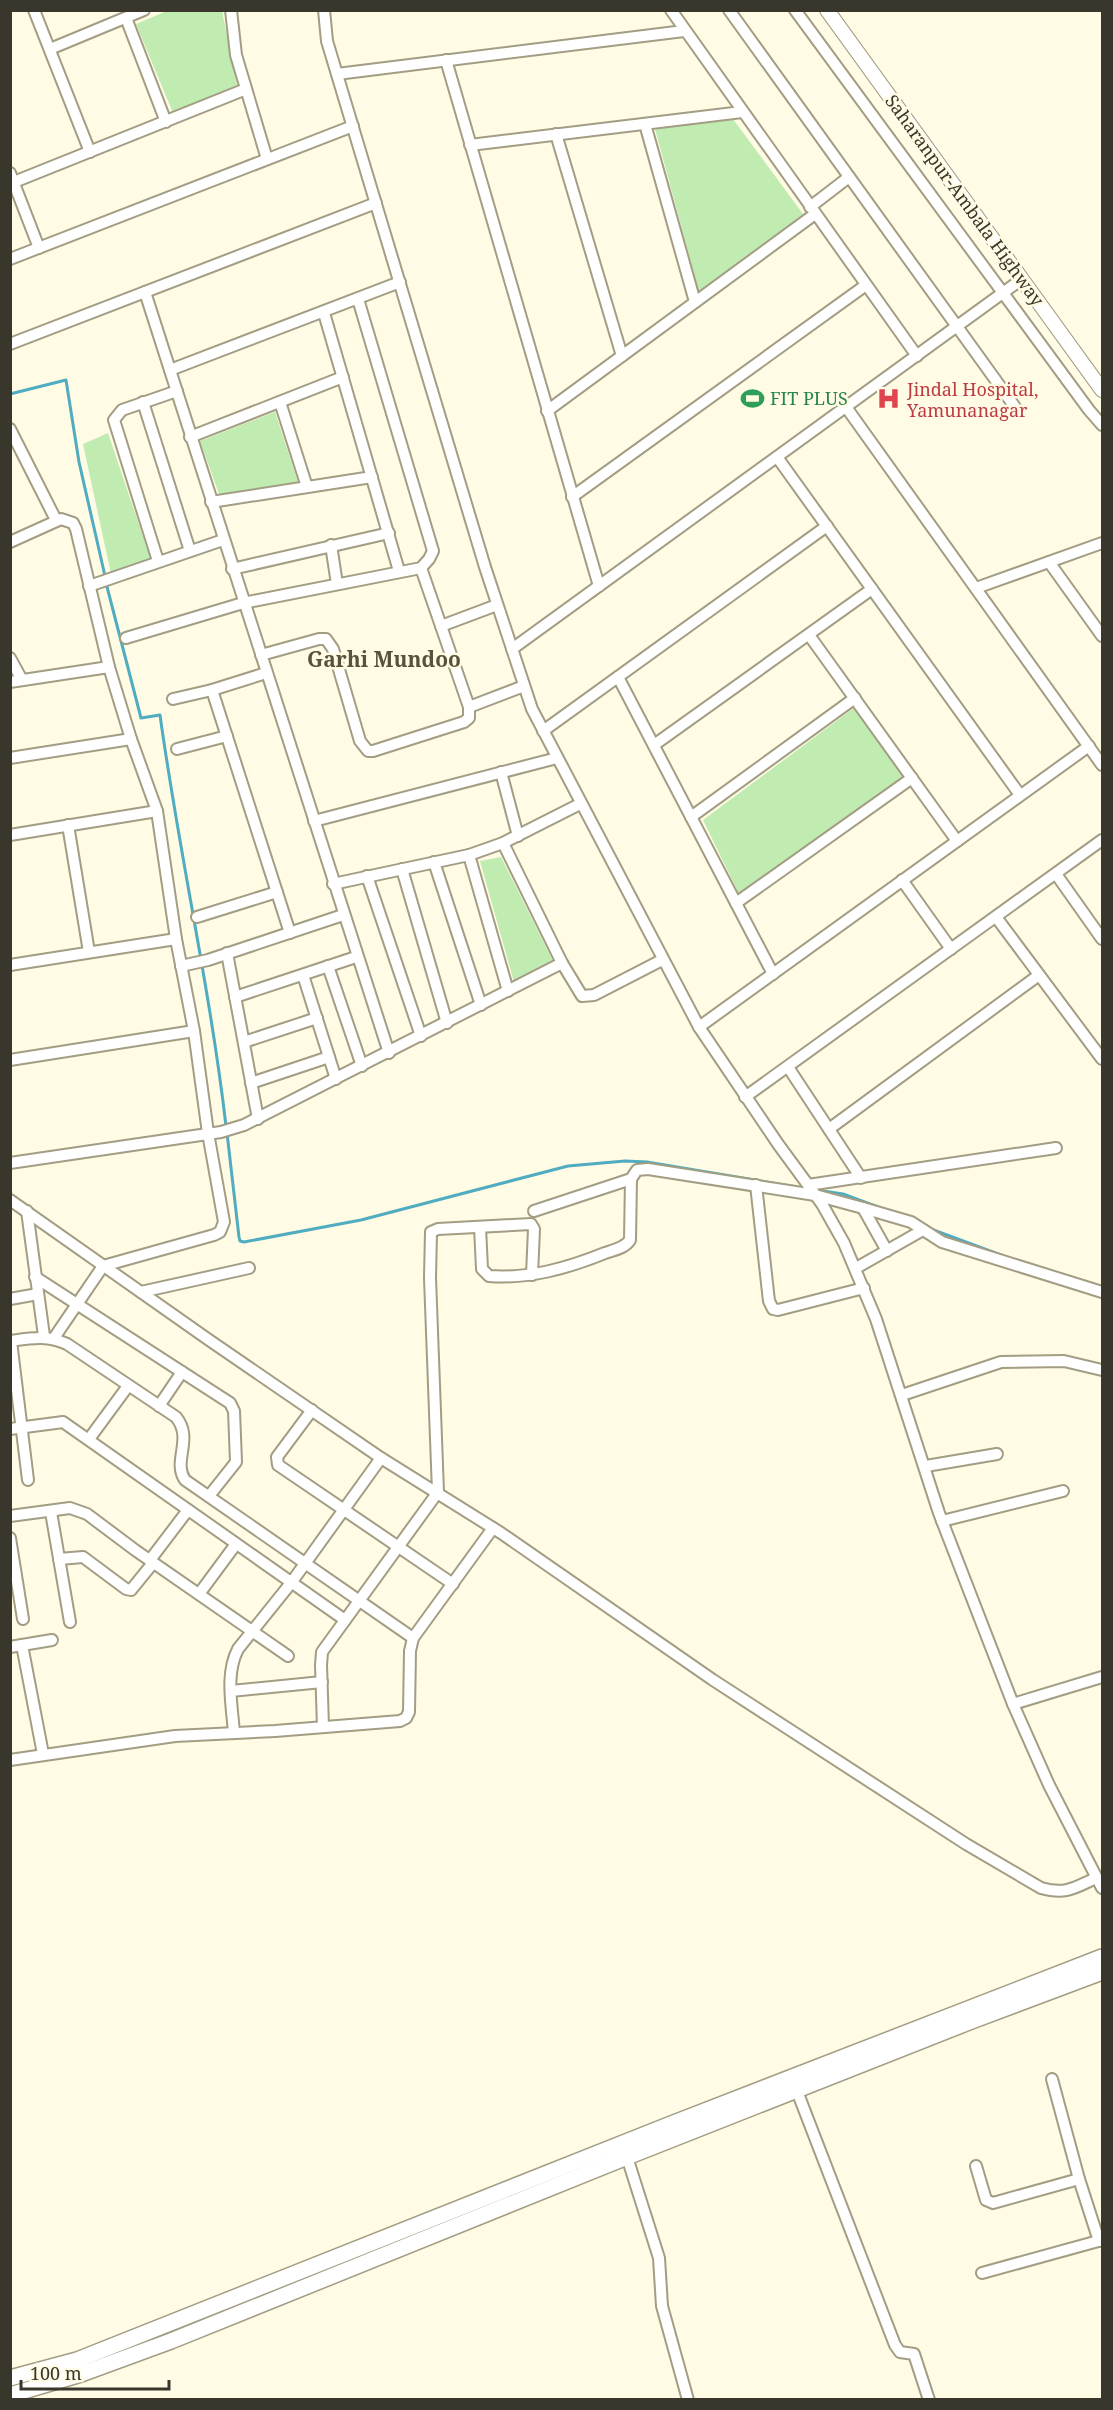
<svg xmlns="http://www.w3.org/2000/svg" width="1113" height="2410" font-family="'Noto Serif',serif">
	<style>
		.green { fill: #c0ebb1 }
		.lines { fill: none; stroke-linecap: round; stroke-linejoin: round }
		.stream { stroke: #4facc1; stroke-width: 3 }
		.minor-casing { stroke: #a29d83; stroke-width: 14 }
		.major-casing { stroke: #a29d83; stroke-width: 16 }
		.highway-casing { stroke: #a29d83; stroke-width: 18 }
		.minor { stroke: #fff; stroke-width: 10 }
		.major { stroke: #fff; stroke-width: 14 }
		.highway { stroke: #fff; stroke-width: 15 }
		.labels { text-anchor: middle; dominant-baseline: central; stroke-width: 5; stroke-linejoin: round; paint-order: stroke }
		.street-label { font-size: 18px; fill: #39372c; stroke: #fffbe4 }
		.health-label { font-size: 18px; fill: #be3a42; stroke: #fffbe4; text-anchor: start }
		.leisure-label { font-size: 18px; fill: #27864d; stroke: #fffbe4; text-anchor: start }
		.quarter-label { font-size: 21px; font-weight: bold; fill: #57533b; stroke: #fffbe4 }
	</style>
	<rect width="100%" height="100%" fill="#fffbe4"/>
	<g class="green">
		<path d="M 167,11 L 222,11 L 237,85 L 173,113 L 136,24 Z"/>
		<path d="M 733,119 L 803,214 L 699,292 L 655,129 Z"/>
		<path d="M 275,412 L 298,482 L 219,494 L 200,441 Z"/>
		<path d="M 108,433 L 152,563 L 111,574 L 83,444 Z"/>
		<path d="M 854,708 L 904,778 L 739,894 L 703,820 Z"/>
		<path d="M 501,857 L 553,961 L 514,982 L 480,861 Z"/>
	</g>
	<g class="lines">
		<g class="stream">
			<path d="M 10,394 L 66,380 L 79,462 L 105,576"/>
			<path d="M 106,583 L 141,718 L 160,715 C 179,853 210,988 226,1126"/>
			<path d="M 227,1133 L 239,1237 L 240,1241 L 244,1242 L 361,1220 L 568,1166 L 625,1161 L 647,1162 L 797,1187"/>
			<path d="M 823,1191 L 843,1194 L 878,1207"/>
			<path d="M 928,1228 L 1009,1258"/>
		</g>
		<defs>
			<g id="minor">
				<path d="M 34,10 L 90,152"/>
				<path d="M 231,10 L 236,55 L 267,159"/>
				<path d="M 324,10 L 327,41 L 485,567 L 532,709 L 699,1027 L 778,1144 L 822,1204 L 844,1243 L 876,1319 L 939,1513 L 1013,1704 L 1049,1785 L 1102,1888"/>
				<path d="M 671,10 L 917,356"/>
				<path d="M 729,10 L 1015,407"/>
				<path d="M 795,10 L 1089,410 L 1102,425"/>
				<path d="M 126,18 L 166,122"/>
				<path d="M 50,49 L 144,10"/>
				<path d="M 446,60 L 599,586"/>
				<path d="M 337,74 L 684,31"/>
				<path d="M 645,124 L 695,302"/>
				<path d="M 556,134 L 622,356"/>
				<path d="M 470,145 L 742,112"/>
				<path d="M 10,173 L 39,248"/>
				<path d="M 14,182 L 246,89"/>
				<path d="M 810,207 L 849,177"/>
				<path d="M 10,259 L 353,126"/>
				<path d="M 145,292 L 389,1053"/>
				<path d="M 324,313 L 399,571"/>
				<path d="M 10,344 L 376,203"/>
				<path d="M 170,370 L 400,282"/>
				<path d="M 143,402 L 190,551"/>
				<path d="M 280,402 L 307,487"/>
				<path d="M 846,407 L 1102,765"/>
				<path d="M 547,411 L 815,214"/>
				<path d="M 10,429 L 56,520"/>
				<path d="M 190,437 L 343,377"/>
				<path d="M 777,457 L 1020,795"/>
				<path d="M 572,497 L 866,285"/>
				<path d="M 211,502 L 372,477"/>
				<path d="M 10,542 L 61,519 L 73,523 L 76,529 L 109,667 L 131,739 L 157,811 L 176,939 L 194,1031 L 208,1133 L 224,1222 L 220,1232 L 214,1235 L 103,1266 L 54,1338"/>
				<path d="M 331,545 L 337,584"/>
				<path d="M 158,561 L 114,420 L 122,410 L 177,391"/>
				<path d="M 1049,562 L 1102,636"/>
				<path d="M 232,569 L 389,533"/>
				<path d="M 89,586 L 223,540"/>
				<path d="M 976,588 L 1102,543"/>
				<path d="M 441,626 L 497,605"/>
				<path d="M 809,635 L 957,841"/>
				<path d="M 126,638 L 243,603 L 421,568 L 429,559 L 433,551 L 358,299"/>
				<path d="M 512,649 L 1022,279"/>
				<path d="M 261,655 L 319,639 L 326,639 L 333,649 L 360,741 L 368,751 L 373,751 L 464,722 L 469,718 L 469,707 L 421,568"/>
				<path d="M 10,658 L 22,680"/>
				<path d="M 618,677 L 773,974"/>
				<path d="M 10,682 L 109,667"/>
				<path d="M 212,690 L 290,933"/>
				<path d="M 173,699 L 212,690 L 266,673"/>
				<path d="M 469,707 L 524,686"/>
				<path d="M 543,731 L 827,526"/>
				<path d="M 654,745 L 872,589"/>
				<path d="M 177,749 L 227,736"/>
				<path d="M 10,758 L 131,739"/>
				<path d="M 501,772 L 518,836"/>
				<path d="M 691,817 L 855,698"/>
				<path d="M 314,821 L 557,758"/>
				<path d="M 68,825 L 89,952"/>
				<path d="M 10,835 L 157,811"/>
				<path d="M 503,843 L 562,963 L 582,996 L 594,995 L 662,960"/>
				<path d="M 469,855 L 508,991"/>
				<path d="M 434,862 L 481,1005"/>
				<path d="M 402,869 L 447,1023"/>
				<path d="M 1056,874 L 1102,939"/>
				<path d="M 367,876 L 421,1036"/>
				<path d="M 902,880 L 951,949"/>
				<path d="M 333,884 L 469,855 L 503,843 L 580,804"/>
				<path d="M 736,903 L 912,778"/>
				<path d="M 197,917 L 277,892"/>
				<path d="M 996,917 L 1102,1059"/>
				<path d="M 227,953 L 258,1119"/>
				<path d="M 10,965 L 176,939"/>
				<path d="M 181,966 L 208,960 L 343,915"/>
				<path d="M 328,966 L 362,1066"/>
				<path d="M 303,975 L 336,1079"/>
				<path d="M 235,997 L 356,957"/>
				<path d="M 699,1027 L 1089,746"/>
				<path d="M 244,1042 L 317,1018"/>
				<path d="M 10,1060 L 194,1031"/>
				<path d="M 788,1067 L 861,1178"/>
				<path d="M 251,1083 L 329,1057"/>
				<path d="M 745,1097 L 1102,840"/>
				<path d="M 829,1129 L 1039,975"/>
				<path d="M 10,1163 L 221,1132 L 244,1125 L 562,963"/>
				<path d="M 756,1185 L 769,1301 L 773,1309 L 778,1310 L 864,1288"/>
				<path d="M 808,1185 L 1056,1148"/>
				<path d="M 10,1200 L 209,1340 L 381,1458 L 501,1533 L 713,1680 L 966,1844 L 1041,1888 C 1066,1895 1074,1888 1096,1878"/>
				<path d="M 863,1208 L 887,1251"/>
				<path d="M 27,1211 L 44,1336"/>
				<path d="M 534,1211 L 631,1179"/>
				<path d="M 480,1227 L 482,1269 L 489,1276 C 530,1279 568,1268 605,1253 C 614,1250 625,1248 630,1240 L 631,1179 L 637,1170 L 648,1169 L 815,1195 L 863,1208 L 911,1222 L 942,1242 L 1102,1292"/>
				<path d="M 856,1268 L 923,1230"/>
				<path d="M 35,1277 L 230,1403 L 234,1411 L 236,1462 L 209,1496"/>
				<path d="M 141,1292 L 249,1268"/>
				<path d="M 10,1299 L 38,1294"/>
				<path d="M 10,1341 C 32,1338 47,1335 67,1344 L 176,1417 C 194,1439 172,1461 185,1480 L 413,1638"/>
				<path d="M 11,1341 L 28,1480"/>
				<path d="M 902,1395 L 1001,1362 L 1064,1361 L 1102,1370"/>
				<path d="M 159,1406 L 182,1372"/>
				<path d="M 312,1410 L 277,1457 L 278,1465 L 453,1584"/>
				<path d="M 10,1429 L 63,1422 L 345,1620"/>
				<path d="M 89,1439 L 128,1386"/>
				<path d="M 926,1466 L 997,1454"/>
				<path d="M 51,1512 L 70,1622"/>
				<path d="M 10,1516 L 70,1508 L 87,1514 L 135,1550 L 288,1656"/>
				<path d="M 942,1521 L 1063,1491"/>
				<path d="M 10,1538 L 23,1619"/>
				<path d="M 59,1559 L 83,1557 L 126,1589 L 131,1590 L 153,1563"/>
				<path d="M 150,1560 L 188,1510"/>
				<path d="M 199,1594 L 236,1544"/>
				<path d="M 22,1645 L 43,1754"/>
				<path d="M 10,1647 L 52,1640"/>
				<path d="M 231,1691 L 322,1682"/>
				<path d="M 1013,1704 L 1102,1677"/>
				<path d="M 323,1727 L 321,1665 L 322,1652 L 438,1492 L 430,1278 L 431,1232 L 438,1229 L 531,1224 L 534,1229 L 532,1275"/>
				<path d="M 234,1733 C 232,1705 225,1674 238,1649 L 291,1583 L 381,1458"/>
				<path d="M 10,1760 L 175,1736 L 275,1731 L 400,1721 L 406,1718 L 409,1712 L 410,1651 L 413,1638 L 493,1528"/>
				<path d="M 1052,2079 L 1079,2179 L 1099,2241"/>
				<path d="M 797,2091 L 895,2345 L 900,2352 L 914,2354 L 929,2400"/>
				<path d="M 627,2157 L 659,2258 L 662,2306 L 688,2400"/>
				<path d="M 976,2166 L 986,2200 L 993,2203 L 1079,2179"/>
				<path d="M 982,2273 L 1102,2240"/>
			</g>
			<path id="major" d="M 827,10 L 1102,390"/>
			<g id="highway">
				<path d="M 10,2378 L 77,2360 L 671,2124 L 1102,1957"/>
				<path d="M 10,2395 L 81,2374 L 171,2341 L 627,2157 L 969,2022 L 1102,1972"/>
			</g>
		</defs>
		<use href="#minor" class="minor-casing"/>
		<use href="#major" class="major-casing"/>
		<use href="#highway" class="highway-casing"/>
		<use href="#minor" class="minor"/>
		<use href="#major" class="major"/>
		<use href="#highway" class="highway"/>
	</g>
	<defs>
		<symbol id="stadium-bare" viewBox="-9 -9 18 18"><path d="M0-5a6.5 5 0 1 0 0 10a6.5 5 0 1 0 0-10ZM-3.5-1.8h7v3.6h-7Z" fill="#2e9e5b" stroke="#fffbe4" stroke-width="2.5" paint-order="stroke"/></symbol>
		<symbol id="hospital-bare" viewBox="-9 -9 18 18"><path d="M-5-5h3v3.5h4V-5h3V5h-3V1.5h-4V5h-3Z" fill="#e0444e" stroke="#fffbe4" stroke-width="2.5" paint-order="stroke"/></symbol>
	</defs>
	<g fill-rule="evenodd">
		<use href="#stadium-bare" x="736" y="382" width="33" height="33"/>
		<use href="#hospital-bare" x="872" y="382" width="33" height="33"/>
	</g>
	<g class="labels">
		<g class="street-label">
			<text transform="translate(965 200) rotate(54)">Saharanpur-Ambala Highway</text>
		</g>
		<g class="health-label">
			<text x="907" y="389">Jindal Hospital,<tspan x="907" dy="21">Yamunanagar</tspan></text>
		</g>
		<g class="leisure-label">
			<text x="770" y="398">FIT PLUS</text>
		</g>
		<g class="quarter-label">
			<text x="384" y="659">Garhi Mundoo</text>
		</g>
	</g>
	<rect width="1113" height="2410" fill="none" stroke="#39372c" stroke-width="24"/>
	<path d="M21 2380v9h148v-9" fill="none" stroke="#39372c" stroke-width="3"/>
	<text x="30" y="2380" font-size="18" fill="#39372c" stroke="#fffbe4" stroke-width="4.5" paint-order="stroke">100 m</text>
</svg>
